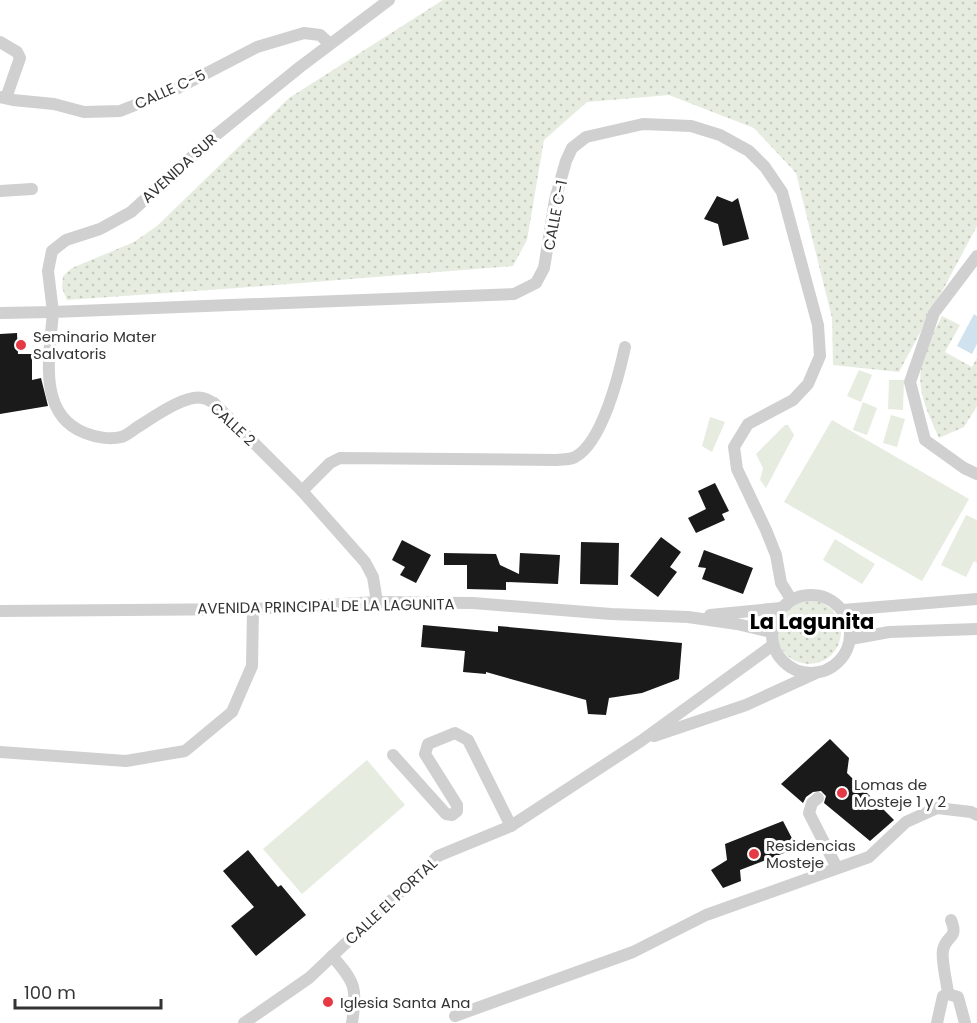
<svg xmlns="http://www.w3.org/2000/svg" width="977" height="1023" font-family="Poppins,sans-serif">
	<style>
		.grass { fill: url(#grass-dots) }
		.pitch { fill: #e6ecdf }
		.water { fill: #cfe2ee }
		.building { fill: #1a1a1a }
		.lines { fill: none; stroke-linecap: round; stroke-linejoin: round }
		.minor { stroke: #d0d0d0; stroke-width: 12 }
		.poi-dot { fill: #e63946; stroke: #fff; stroke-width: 2 }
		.labels { text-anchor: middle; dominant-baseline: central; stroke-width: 6; stroke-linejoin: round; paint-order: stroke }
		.street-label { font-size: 15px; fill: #333; stroke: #fff }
		.poi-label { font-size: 15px; fill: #333; stroke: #fff; text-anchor: start }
		.district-label { font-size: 21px; font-weight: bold; fill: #000; stroke: #fff }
	</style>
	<defs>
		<pattern id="grass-dots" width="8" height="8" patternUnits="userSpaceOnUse" patternTransform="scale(1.5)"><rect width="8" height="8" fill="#e6ecdf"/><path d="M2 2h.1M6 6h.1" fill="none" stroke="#c6cbc0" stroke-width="1.8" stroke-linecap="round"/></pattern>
	</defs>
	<rect width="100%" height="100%" fill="#fff"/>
	<g class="grass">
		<path d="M 443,0 L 977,0 L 977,226 L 899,372 L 833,365 L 832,318 L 796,173 L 754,128 L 669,95 L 587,102 L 544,140 L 527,240 L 513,266 L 237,288 L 67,300 L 62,288 L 63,276 L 72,268 L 134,242 L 157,226 L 289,98 Z"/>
		<path d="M 942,316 L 960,325 L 945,352 L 972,367 L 977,358 L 977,406 L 964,427 L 939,438 C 930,417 917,393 921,369 C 923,351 934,332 942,316 Z"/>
		<circle cx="809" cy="632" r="32"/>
	</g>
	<g class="pitch">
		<path d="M 859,370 L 872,375 L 861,402 L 847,396 Z"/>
		<path d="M 889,380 L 904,380 L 903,410 L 888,409 Z"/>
		<path d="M 863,402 L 877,408 L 867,435 L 853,430 Z"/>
		<path d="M 891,415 L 905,419 L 897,447 L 883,443 Z"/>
		<path d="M 710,417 L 725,422 L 712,452 L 702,446 Z"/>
		<path d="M 832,420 L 969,499 L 922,581 L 784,502 Z"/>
		<path d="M 785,425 L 788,425 L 794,435 L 766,488 L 760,480 L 763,468 L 756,454 Z"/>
		<path d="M 966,515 L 977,520 L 977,563 L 974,561 L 966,577 L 941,565 Z"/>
		<path d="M 835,539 L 875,564 L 862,584 L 823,560 Z"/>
		<path d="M 367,760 L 405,805 L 302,894 L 263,849 Z"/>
	</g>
	<path class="water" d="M 974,314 L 977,316 L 977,344 L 972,354 L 957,346 Z"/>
	<g class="building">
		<path d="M 717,196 L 732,202 L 738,198 L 749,239 L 723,246 L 718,224 L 704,219 Z"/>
		<path d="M 17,333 L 18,354 L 32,354 L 32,380 L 41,378 L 48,406 L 0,414 L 0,334 Z"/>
		<path d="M 715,483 L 729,511 L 722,514 L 725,520 L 696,533 L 688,518 L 706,509 L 698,491 Z"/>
		<path d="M 661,537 L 681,552 L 670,567 L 677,572 L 658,597 L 630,576 Z"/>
		<path d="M 402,540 L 431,555 L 416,583 L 400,575 L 405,567 L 392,560 Z"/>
		<path d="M 581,542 L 619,543 L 618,585 L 580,584 Z"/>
		<path d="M 704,550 L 753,568 L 743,594 L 702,579 L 706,568 L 698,567 Z"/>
		<path d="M 444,553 L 496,554 L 500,565 L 519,574 L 520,553 L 560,555 L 558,584 L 506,582 L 506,590 L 467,589 L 467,565 L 444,565 Z"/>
		<path d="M 423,625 L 498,632 L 498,626 L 682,643 L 679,679 L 642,693 L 609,698 L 606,715 L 588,714 L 586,700 L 486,672 L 486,674 L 463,672 L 465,651 L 421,647 Z"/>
		<path d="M 830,739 L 849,758 L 847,773 L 894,820 L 870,841 L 824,803 L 826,796 L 821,791 L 813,792 L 806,797 L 803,803 L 781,784 Z"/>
		<path d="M 783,821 L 797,848 L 740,870 L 741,881 L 723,888 L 711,870 L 727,860 L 725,844 Z"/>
		<path d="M 248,850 L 278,887 L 281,885 L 306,915 L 256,956 L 231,926 L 254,907 L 223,871 Z"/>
	</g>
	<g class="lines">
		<g class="minor">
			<path d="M 0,42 L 17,52 L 20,58 L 6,98"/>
			<path d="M 0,97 L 13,100 L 54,104 L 84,112 L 120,111 L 178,88 L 257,47 L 304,33 L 320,35 L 330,44"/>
			<path d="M 0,191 L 32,189"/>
			<path d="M 977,256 L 934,313 L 910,382 L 925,440 L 964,468 L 977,474"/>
			<path d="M 0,313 L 53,312 L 48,271 L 52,251 L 66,240 L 100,229 L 131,212 L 216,135 L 300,67 L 389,0"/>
			<path d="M 302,491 L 330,463 L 340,458 L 556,460 C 562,459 570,460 575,457 C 602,443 619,375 625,347"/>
			<circle cx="811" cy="634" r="39"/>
			<path d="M 377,602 L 373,577 L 365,562 L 302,491 L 214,403 C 211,402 206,398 202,398 C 185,394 151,419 136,428 C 132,431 126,436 121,437 C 110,440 95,437 85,433 C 36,414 50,353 53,312 L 514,294 L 536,283 L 544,268 L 555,200 L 566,161 L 572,148 L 586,137 L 643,124 L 691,126 L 720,135 L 749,151 L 765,167 L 782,192 L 818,325 L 820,356 L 808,384 L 793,400 L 748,424 L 734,447 L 737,469 L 766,530 L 776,555 L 781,583 L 791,599"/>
			<path d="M 843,610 L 977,599"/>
			<path d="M 0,611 L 253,609 L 377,602 L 473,603 L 611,614 L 688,617 L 737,624 L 771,632"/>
			<path d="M 710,615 L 781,608"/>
			<path d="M 851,639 L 889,632 L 977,629"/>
			<path d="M 654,736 L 746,705 L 816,673"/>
			<path d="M 0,752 L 126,761 L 185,751 L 232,712 L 252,666 L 253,609"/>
			<path d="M 393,755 L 446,814 L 452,815 L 457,811 L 457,805 L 425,754 L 428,744 L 455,733 L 468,740 L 511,826"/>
			<path d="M 818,798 L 812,803 L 809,813 L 837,868"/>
			<path d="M 332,956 C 356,983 357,988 352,1023"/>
			<path d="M 948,994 C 947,982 941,960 943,950 C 946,934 959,940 951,920"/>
			<path d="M 455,1016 L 633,952 L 706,915 L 869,857 L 906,822 L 937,808 L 971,812 L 977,815"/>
			<path d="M 244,1023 L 309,978 L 438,856 L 511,826 L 641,741 L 773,645"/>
			<path d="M 937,1023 L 943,996 L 948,994 L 958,997 L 965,1023"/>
		</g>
	</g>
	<g class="poi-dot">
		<circle cx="21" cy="345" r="6"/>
		<circle cx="842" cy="793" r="6"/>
		<circle cx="754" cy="854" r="6"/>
		<circle cx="328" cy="1002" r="6"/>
	</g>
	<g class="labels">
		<g class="street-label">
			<text transform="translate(170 89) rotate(-24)">CALLE C-5</text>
			<text transform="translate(179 168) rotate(-42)">AVENIDA SUR</text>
			<text transform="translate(555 215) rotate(-79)">CALLE C-1</text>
			<text transform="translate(233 424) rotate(43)">CALLE 2</text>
			<text transform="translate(326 606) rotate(-1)">AVENIDA PRINCIPAL DE LA LAGUNITA</text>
			<text transform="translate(391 901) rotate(-43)">CALLE EL PORTAL</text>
		</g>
		<g class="poi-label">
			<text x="33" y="336">Seminario Mater<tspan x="33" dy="17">Salvatoris</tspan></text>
			<text x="854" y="784">Lomas de<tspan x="854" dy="17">Mosteje 1 y 2</tspan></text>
			<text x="766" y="845">Residencias<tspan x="766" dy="17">Mosteje</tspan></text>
			<text x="340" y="1002">Iglesia Santa Ana</text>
		</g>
		<g class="district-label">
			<text x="812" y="621">La Lagunita</text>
		</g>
	</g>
	<path d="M15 999v9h146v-9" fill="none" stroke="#333333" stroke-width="3"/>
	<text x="24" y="999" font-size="18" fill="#333333" stroke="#ffffff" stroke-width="4.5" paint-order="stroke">100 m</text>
</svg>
